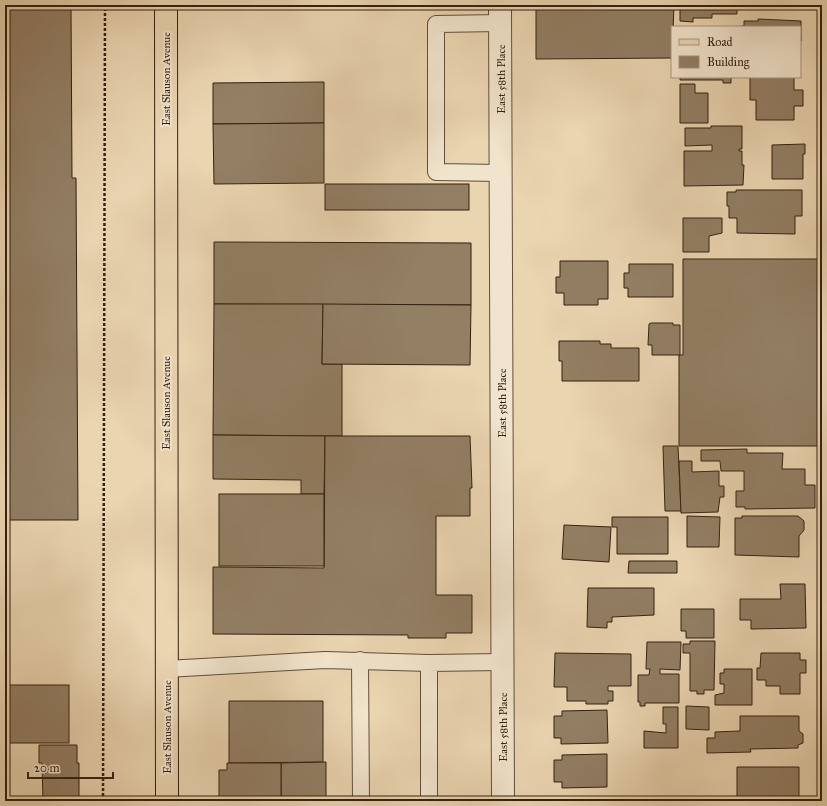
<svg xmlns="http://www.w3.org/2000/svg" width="827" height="806" font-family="'IM FELL Great Primer',serif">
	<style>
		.building { fill: #927f64; stroke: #332110 }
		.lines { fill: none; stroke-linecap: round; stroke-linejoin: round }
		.service-casing { stroke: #614e38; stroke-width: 18 }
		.minor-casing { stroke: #614e38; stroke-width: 24 }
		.primary-casing { stroke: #332110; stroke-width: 24 }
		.path { stroke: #332110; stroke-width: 2.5; stroke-dasharray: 3 2; stroke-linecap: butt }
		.service { stroke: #f1e4cc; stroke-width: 16 }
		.minor { stroke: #f1e4cc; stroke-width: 22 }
		.primary { stroke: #ead5b1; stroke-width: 22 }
		.labels { text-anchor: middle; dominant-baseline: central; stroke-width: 4; stroke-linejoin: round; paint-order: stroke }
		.street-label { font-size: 11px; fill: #332110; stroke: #f1e4cc }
	</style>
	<rect width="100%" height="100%" fill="#ead5b1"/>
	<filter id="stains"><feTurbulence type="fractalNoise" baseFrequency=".005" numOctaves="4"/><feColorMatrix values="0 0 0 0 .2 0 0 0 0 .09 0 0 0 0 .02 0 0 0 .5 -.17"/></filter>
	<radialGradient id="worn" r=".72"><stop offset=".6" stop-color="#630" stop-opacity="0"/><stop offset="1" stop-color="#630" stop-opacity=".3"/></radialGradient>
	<g class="building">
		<path d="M 5,5 L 71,5 L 72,178 L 76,178 L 78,520 L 5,520 Z"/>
		<path d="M 536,5 L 674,5 L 672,58 L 536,59 Z"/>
		<path d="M 680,5 L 737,5 L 737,14 L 712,14 L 712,18 L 693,18 L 693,22 L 680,21 Z"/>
		<path d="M 758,19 L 801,21 L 801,41 L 800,27 L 733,27 L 744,26 L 744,21 L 758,21 Z"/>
		<path d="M 680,77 L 731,77 L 731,83 L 723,83 L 723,80 L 680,80 Z"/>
		<path d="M 750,77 L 794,77 L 794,90 L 803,90 L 803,106 L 794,106 L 794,120 L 756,120 L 756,100 L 750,100 Z"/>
		<path d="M 324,82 L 324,123 L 213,124 L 213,83 Z"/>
		<path d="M 680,84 L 695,84 L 695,93 L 708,93 L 708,123 L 680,123 Z"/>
		<path d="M 324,123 L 324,183 L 214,184 L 213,124 Z"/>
		<path d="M 711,126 L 742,126 L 742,149 L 739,149 L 739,151 L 742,151 L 742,165 L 744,165 L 743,185 L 684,186 L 684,151 L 712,151 L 712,145 L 685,146 L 685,128 L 711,128 Z"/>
		<path d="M 805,144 L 805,154 L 803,154 L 803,179 L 772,179 L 772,145 Z"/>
		<rect x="325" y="184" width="144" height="26"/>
		<path d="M 736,190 L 802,190 L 802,216 L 795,216 L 795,234 L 737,233 L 737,218 L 729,218 L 729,206 L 727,206 L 727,192 L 736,192 Z"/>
		<path d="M 683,218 L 722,218 L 722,233 L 709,236 L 709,252 L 683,252 Z"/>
		<path d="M 214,242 L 471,243 L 471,305 L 214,304 Z"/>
		<path d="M 683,259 L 822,259 L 821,446 L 679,446 L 679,355 L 683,355 Z"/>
		<path d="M 560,261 L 608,261 L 608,299 L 598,299 L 598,305 L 564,305 L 564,293 L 556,293 L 556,277 L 560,277 Z"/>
		<path d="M 629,264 L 673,264 L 673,297 L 628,297 L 628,288 L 624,288 L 624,273 L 629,273 Z"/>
		<path d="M 214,304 L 323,304 L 322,364 L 342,364 L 342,436 L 213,435 Z"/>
		<path d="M 323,304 L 471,305 L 470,365 L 322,364 Z"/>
		<path d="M 651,323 L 673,323 L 673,325 L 680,325 L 680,355 L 652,355 L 652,345 L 648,345 L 649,324 Z"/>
		<path d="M 559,341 L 600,341 L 600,344 L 611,344 L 611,348 L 639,348 L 639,381 L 562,381 L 562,361 L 559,361 Z"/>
		<path d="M 213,435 L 325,436 L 324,494 L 301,494 L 301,480 L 213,479 Z"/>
		<path d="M 325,436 L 470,436 L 472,488 L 470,488 L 470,516 L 436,516 L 436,595 L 472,595 L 472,633 L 446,633 L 446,638 L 408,638 L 408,635 L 213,634 L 213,567 L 324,568 Z"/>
		<path d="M 663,446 L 678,446 L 681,511 L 665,511 Z"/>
		<path d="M 747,449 L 747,453 L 783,453 L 782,469 L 805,469 L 805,485 L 815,485 L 815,508 L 745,509 L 745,507 L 736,507 L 736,491 L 744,491 L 744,471 L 721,471 L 720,461 L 701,461 L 701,450 Z"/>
		<path d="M 679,461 L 692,461 L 692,472 L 719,471 L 719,486 L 724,486 L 724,497 L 720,497 L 718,512 L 681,513 Z"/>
		<rect x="219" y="494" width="105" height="72"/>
		<path d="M 687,516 L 720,517 L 719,547 L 687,547 Z"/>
		<path d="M 742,516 L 798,516 L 804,521 L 804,530 L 799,536 L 799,557 L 735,555 L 735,518 L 742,518 Z"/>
		<path d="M 612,517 L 668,517 L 668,554 L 617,554 L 617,527 L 612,527 Z"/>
		<path d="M 564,525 L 611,527 L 609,562 L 562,559 Z"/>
		<path d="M 629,561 L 677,561 L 677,573 L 628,573 Z"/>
		<path d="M 780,584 L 805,584 L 806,628 L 751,629 L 751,620 L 740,620 L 740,599 L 781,599 Z"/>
		<path d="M 588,588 L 654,588 L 654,615 L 612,617 L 612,622 L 607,622 L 607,628 L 587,627 Z"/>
		<path d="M 681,609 L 714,609 L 714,638 L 686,638 L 686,631 L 681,631 Z"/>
		<path d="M 690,641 L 715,641 L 714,690 L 704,690 L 704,694 L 697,694 L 697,691 L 690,691 L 690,653 L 683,653 L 683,644 L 690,644 Z"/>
		<path d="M 647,642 L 681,642 L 680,670 L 660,669 L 660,674 L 679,674 L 679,703 L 645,703 L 645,706 L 640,706 L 640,702 L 638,702 L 638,675 L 649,675 L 650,669 L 646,669 Z"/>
		<path d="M 555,653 L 631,654 L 631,686 L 608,686 L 608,691 L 613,691 L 613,701 L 608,701 L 608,704 L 586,704 L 586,701 L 567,701 L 567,687 L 554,687 Z"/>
		<path d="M 761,653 L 800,653 L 800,660 L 806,660 L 806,673 L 800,673 L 800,694 L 780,694 L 780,686 L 766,686 L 766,680 L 757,680 L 757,668 L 760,668 Z"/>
		<path d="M 724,669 L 752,669 L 752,705 L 715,705 L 715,695 L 724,693 L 724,684 L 720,684 L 720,673 L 724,673 Z"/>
		<rect x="5" y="685" width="64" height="58"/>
		<path d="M 229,701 L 323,701 L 323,762 L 229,763 Z"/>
		<path d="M 686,706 L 709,707 L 709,730 L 686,729 Z"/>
		<path d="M 663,707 L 678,707 L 678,748 L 644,748 L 644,731 L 666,733 L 666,724 L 663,724 Z"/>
		<path d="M 607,710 L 608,743 L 561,744 L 561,738 L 554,738 L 554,716 L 562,716 L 562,711 Z"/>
		<path d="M 740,716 L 799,716 L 799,731 L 803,734 L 803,743 L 798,745 L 798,748 L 750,749 L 751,752 L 707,753 L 707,738 L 715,738 L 715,732 L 740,731 Z"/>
		<path d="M 39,745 L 77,745 L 77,763 L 79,763 L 79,801 L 43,801 L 42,763 L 39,763 Z"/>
		<path d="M 607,754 L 607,787 L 562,788 L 562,782 L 554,782 L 554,760 L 562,760 L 562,755 Z"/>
		<path d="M 326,762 L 326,801 L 281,801 L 281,763 Z"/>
		<path d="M 227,763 L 281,763 L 281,801 L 219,801 L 219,770 L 227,770 Z"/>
		<path d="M 737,767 L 799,767 L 799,800 L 737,799 Z"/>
		<path d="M 607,797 L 607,801 L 562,801 L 562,798 Z"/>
	</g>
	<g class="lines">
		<defs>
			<g id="service">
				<path d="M 501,23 L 436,24 L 436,172 L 501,173"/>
				<path d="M 360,660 L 361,801"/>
				<path d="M 166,669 L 325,660 L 429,663"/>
				<path d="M 429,801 L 429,663 L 502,662"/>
			</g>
			<path id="minor" d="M 500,5 L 503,801"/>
			<path id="primary" d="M 166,5 L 167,801"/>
		</defs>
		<use href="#service" class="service-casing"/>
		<use href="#minor" class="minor-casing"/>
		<use href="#primary" class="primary-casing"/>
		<path class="path" d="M 103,801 L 105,5"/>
		<use href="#service" class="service"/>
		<use href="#minor" class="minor"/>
		<use href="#primary" class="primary"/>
	</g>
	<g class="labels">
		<g class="street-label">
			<text transform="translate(166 79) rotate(-90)">East Slauson Avenue</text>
			<text transform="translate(501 79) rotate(-90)">East 58th Place</text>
			<text transform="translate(166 403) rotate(-90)">East Slauson Avenue</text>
			<text transform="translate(502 403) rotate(-90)">East 58th Place</text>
			<text transform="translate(167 727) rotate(-90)">East Slauson Avenue</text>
			<text transform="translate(503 727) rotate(-90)">East 58th Place</text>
		</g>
	</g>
	<rect width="827" height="806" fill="none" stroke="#ead5b1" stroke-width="20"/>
	<rect x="6" y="6" width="815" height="794" fill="none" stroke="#332110" stroke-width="2"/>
	<rect x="10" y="10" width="807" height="786" fill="none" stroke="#332110"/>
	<rect x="671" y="26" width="130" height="52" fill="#f1e4cc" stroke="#a59681"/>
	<rect x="679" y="39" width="20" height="6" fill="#ead5b1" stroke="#a59681"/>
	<text x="707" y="46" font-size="12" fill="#332110">Road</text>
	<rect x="679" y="56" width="20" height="12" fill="#927f64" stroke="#a59681"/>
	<text x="707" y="66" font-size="12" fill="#332110">Building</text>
	<path d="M28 772v6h85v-6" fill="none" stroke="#332110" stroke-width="2"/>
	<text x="34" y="772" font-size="12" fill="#332110" stroke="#f1e4cc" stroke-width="3" paint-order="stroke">20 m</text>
	<rect width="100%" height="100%" filter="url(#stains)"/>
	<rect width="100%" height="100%" fill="url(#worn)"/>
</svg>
